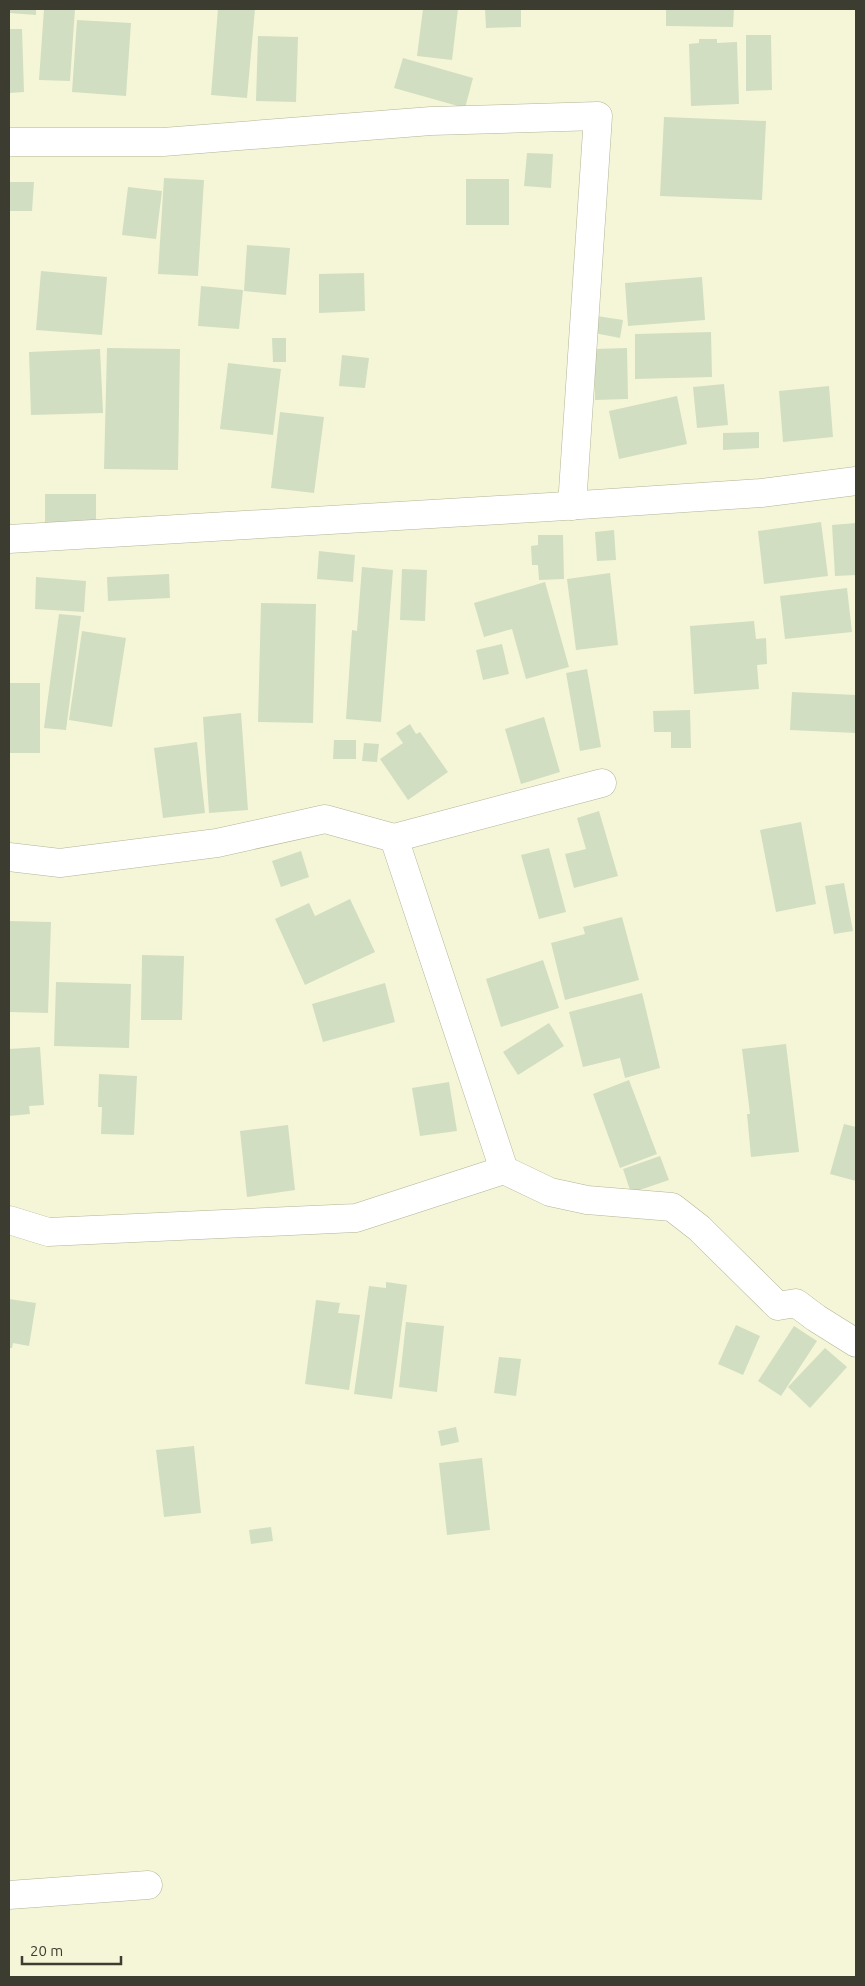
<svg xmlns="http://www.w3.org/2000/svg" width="865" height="1986" font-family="Ubuntu,sans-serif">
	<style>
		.building { fill: #d1dec2 }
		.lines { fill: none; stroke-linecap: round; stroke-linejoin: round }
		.street-casing { stroke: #b3b497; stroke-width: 29 }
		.street { stroke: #fff; stroke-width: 28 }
	</style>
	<rect width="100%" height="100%" fill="#f5f6d7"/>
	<g class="building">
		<path d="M 9,9 L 36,9 L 36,15 L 9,13 Z"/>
		<path d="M 44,9 L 75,9 L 70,81 L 39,80 Z"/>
		<path d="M 218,9 L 255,9 L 247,98 L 211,95 Z"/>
		<path d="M 423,9 L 458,9 L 452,60 L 417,56 Z"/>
		<path d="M 485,9 L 521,9 L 521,27 L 486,28 Z"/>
		<path d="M 666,9 L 734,9 L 733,27 L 666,26 Z"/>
		<path d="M 77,20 L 131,23 L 126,96 L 72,92 Z"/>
		<path d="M 9,29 L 22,29 L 24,92 L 9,93 Z"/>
		<path d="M 746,35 L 771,35 L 772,90 L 746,91 Z"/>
		<path d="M 258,36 L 298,37 L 296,102 L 256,101 Z"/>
		<path d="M 699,39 L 717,39 L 717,43 L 737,42 L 739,104 L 691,106 L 689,44 L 699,43 Z"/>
		<path d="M 403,58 L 473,78 L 465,108 L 394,88 Z"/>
		<path d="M 664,117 L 766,121 L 762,200 L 660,196 Z"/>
		<path d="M 527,153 L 553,154 L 551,188 L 524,186 Z"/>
		<path d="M 164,178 L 204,180 L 198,276 L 158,274 Z"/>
		<rect x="466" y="179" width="43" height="46"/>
		<path d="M 9,182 L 34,182 L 32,211 L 9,211 Z"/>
		<path d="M 128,187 L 162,191 L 156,239 L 122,235 Z"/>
		<path d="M 247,245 L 290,248 L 286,295 L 244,291 Z"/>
		<path d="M 41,271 L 107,277 L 102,335 L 36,330 Z"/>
		<path d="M 364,273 L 365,311 L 319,313 L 319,274 Z"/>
		<path d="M 702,277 L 705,320 L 628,326 L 625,283 Z"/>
		<path d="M 201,286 L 243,290 L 239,329 L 198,326 Z"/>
		<path d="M 597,316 L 623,320 L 620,338 L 594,333 Z"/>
		<path d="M 711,332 L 712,377 L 635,379 L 635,334 Z"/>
		<path d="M 272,338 L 286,338 L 286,362 L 273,362 Z"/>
		<path d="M 107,348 L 180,349 L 178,470 L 104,469 Z"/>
		<path d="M 627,348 L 628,399 L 595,400 L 594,349 Z"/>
		<path d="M 100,349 L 103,413 L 31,415 L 29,352 Z"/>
		<path d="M 342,355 L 369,358 L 365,388 L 339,386 Z"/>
		<path d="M 228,363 L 281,369 L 273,435 L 220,429 Z"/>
		<path d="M 724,384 L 728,425 L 697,428 L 693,387 Z"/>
		<path d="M 829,386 L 833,437 L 783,442 L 779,391 Z"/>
		<path d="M 677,396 L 687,444 L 619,459 L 609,411 Z"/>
		<path d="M 280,412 L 324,417 L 314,493 L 271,488 Z"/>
		<path d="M 759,432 L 759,448 L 723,450 L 723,433 Z"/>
		<rect x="45" y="494" width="51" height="33"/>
		<path d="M 821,522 L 828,576 L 764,584 L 758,531 Z"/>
		<path d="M 856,523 L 856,575 L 835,576 L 832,525 Z"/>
		<path d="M 614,530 L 616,560 L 597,561 L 595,532 Z"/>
		<path d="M 538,535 L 563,535 L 564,579 L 539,580 L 538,565 L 532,565 L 531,546 L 538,545 Z"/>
		<path d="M 319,551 L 355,555 L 353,582 L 317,579 Z"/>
		<path d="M 362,567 L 393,570 L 381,722 L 346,719 L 352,630 L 357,631 Z"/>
		<path d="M 402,569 L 427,570 L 425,621 L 400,620 Z"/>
		<path d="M 610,573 L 618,645 L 576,650 L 567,579 Z"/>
		<path d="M 169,574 L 170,598 L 108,601 L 107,577 Z"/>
		<path d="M 36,577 L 86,581 L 84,612 L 35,609 Z"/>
		<path d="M 545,582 L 569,667 L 526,679 L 512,629 L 484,637 L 474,603 Z"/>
		<path d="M 847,588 L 852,632 L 785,639 L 780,596 Z"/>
		<path d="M 261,603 L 316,604 L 313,723 L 258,722 Z"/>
		<path d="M 59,614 L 81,616 L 66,730 L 44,728 Z"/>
		<path d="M 754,621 L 756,639 L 766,638 L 767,664 L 757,665 L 759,689 L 694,694 L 690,626 Z"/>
		<path d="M 82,631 L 126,638 L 112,727 L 69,720 Z"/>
		<path d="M 502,644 L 509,674 L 483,680 L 476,650 Z"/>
		<path d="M 587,669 L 601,747 L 580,751 L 566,673 Z"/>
		<rect x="9" y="683" width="31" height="70"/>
		<path d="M 792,692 L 856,695 L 856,733 L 790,730 Z"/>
		<path d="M 690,710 L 691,748 L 671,748 L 671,732 L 654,732 L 653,711 Z"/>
		<path d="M 241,713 L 248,810 L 209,813 L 203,717 Z"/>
		<path d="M 544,717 L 560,772 L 521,784 L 505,729 Z"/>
		<path d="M 410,724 L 416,734 L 420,732 L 448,772 L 408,800 L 380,759 L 403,743 L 396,733 Z"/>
		<path d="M 334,740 L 356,740 L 356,759 L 333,759 Z"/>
		<path d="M 197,742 L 205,813 L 163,818 L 154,748 Z"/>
		<path d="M 364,743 L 379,744 L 377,762 L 362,761 Z"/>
		<path d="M 599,811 L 618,876 L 574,888 L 565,854 L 586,849 L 577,818 Z"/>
		<path d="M 801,822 L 816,904 L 776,912 L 760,830 Z"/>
		<path d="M 549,848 L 566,912 L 539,919 L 521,855 Z"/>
		<path d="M 301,851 L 309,877 L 281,887 L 272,861 Z"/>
		<path d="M 844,883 L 853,931 L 834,934 L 825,886 Z"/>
		<path d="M 350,899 L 375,952 L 305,985 L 275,919 L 309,903 L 315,916 Z"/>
		<path d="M 622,917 L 639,980 L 565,1000 L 551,943 L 585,934 L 583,927 Z"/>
		<path d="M 9,921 L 51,922 L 48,1013 L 9,1012 Z"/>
		<path d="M 142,955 L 184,956 L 182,1020 L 141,1020 Z"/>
		<path d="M 543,960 L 559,1008 L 501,1027 L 486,979 Z"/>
		<path d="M 56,982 L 131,984 L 129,1048 L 54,1046 Z"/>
		<path d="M 385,983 L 395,1022 L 323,1042 L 312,1004 Z"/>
		<path d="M 642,993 L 660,1068 L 625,1078 L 620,1058 L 583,1067 L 569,1012 Z"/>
		<path d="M 549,1023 L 564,1046 L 518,1075 L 503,1052 Z"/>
		<path d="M 786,1044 L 799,1152 L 751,1157 L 747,1114 L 750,1114 L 742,1049 Z"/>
		<path d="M 40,1047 L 44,1105 L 29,1106 L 30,1114 L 9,1116 L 9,1049 Z"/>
		<path d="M 99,1074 L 137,1076 L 134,1135 L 101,1134 L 102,1107 L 98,1107 Z"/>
		<path d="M 629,1080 L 657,1154 L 620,1168 L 593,1094 Z"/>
		<path d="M 449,1082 L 457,1131 L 420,1136 L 412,1088 Z"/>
		<path d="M 844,1124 L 856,1127 L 856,1181 L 830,1174 Z"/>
		<path d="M 288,1125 L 295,1190 L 247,1197 L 240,1131 Z"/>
		<path d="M 660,1156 L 669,1180 L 631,1193 L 623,1169 Z"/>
		<path d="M 386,1282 L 407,1285 L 392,1399 L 354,1394 L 369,1286 L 386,1288 Z"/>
		<path d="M 9,1299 L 36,1303 L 29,1346 L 13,1343 L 12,1348 L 9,1348 Z"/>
		<path d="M 316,1300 L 340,1303 L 338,1313 L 360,1315 L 349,1390 L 305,1384 Z"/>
		<path d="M 406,1322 L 444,1326 L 437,1392 L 399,1387 Z"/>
		<path d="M 736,1325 L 760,1336 L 743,1375 L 718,1364 Z"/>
		<path d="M 794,1326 L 817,1341 L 781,1396 L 758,1381 Z"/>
		<path d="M 825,1348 L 847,1367 L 810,1408 L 788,1387 Z"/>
		<path d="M 499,1357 L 521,1359 L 516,1396 L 494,1393 Z"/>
		<path d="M 456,1427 L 459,1442 L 441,1446 L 438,1431 Z"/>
		<path d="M 194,1446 L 201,1513 L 164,1517 L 156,1450 Z"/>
		<path d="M 482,1458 L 490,1530 L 447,1535 L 439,1463 Z"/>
		<path d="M 271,1527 L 273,1541 L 251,1544 L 249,1530 Z"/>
	</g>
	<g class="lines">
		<defs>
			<g id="street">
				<path d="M 9,142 L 163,142 L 431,121 L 598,116 L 572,506"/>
				<path d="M 9,539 L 550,507 L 761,493 L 856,481"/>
				<path d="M 9,857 L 60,863 L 217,843 L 325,819 L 394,838 L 602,783"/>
				<path d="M 504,1170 L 550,1192 L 587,1200 L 672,1207 L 699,1228 L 778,1306 L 796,1303 L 816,1318 L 856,1343"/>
				<path d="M 9,1220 L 48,1232 L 356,1218 L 504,1170 L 394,838"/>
				<path d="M 9,1895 L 148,1885"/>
			</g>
		</defs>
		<use href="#street" class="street-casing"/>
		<use href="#street" class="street"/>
	</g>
	<rect width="865" height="1986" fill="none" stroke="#3c3c30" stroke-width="20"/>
	<path d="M22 1956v8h99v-8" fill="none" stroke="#3c3c30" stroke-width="2.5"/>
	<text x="30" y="1956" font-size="15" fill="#3c3c30" stroke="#f5f6d7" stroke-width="4" paint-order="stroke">20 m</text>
</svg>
